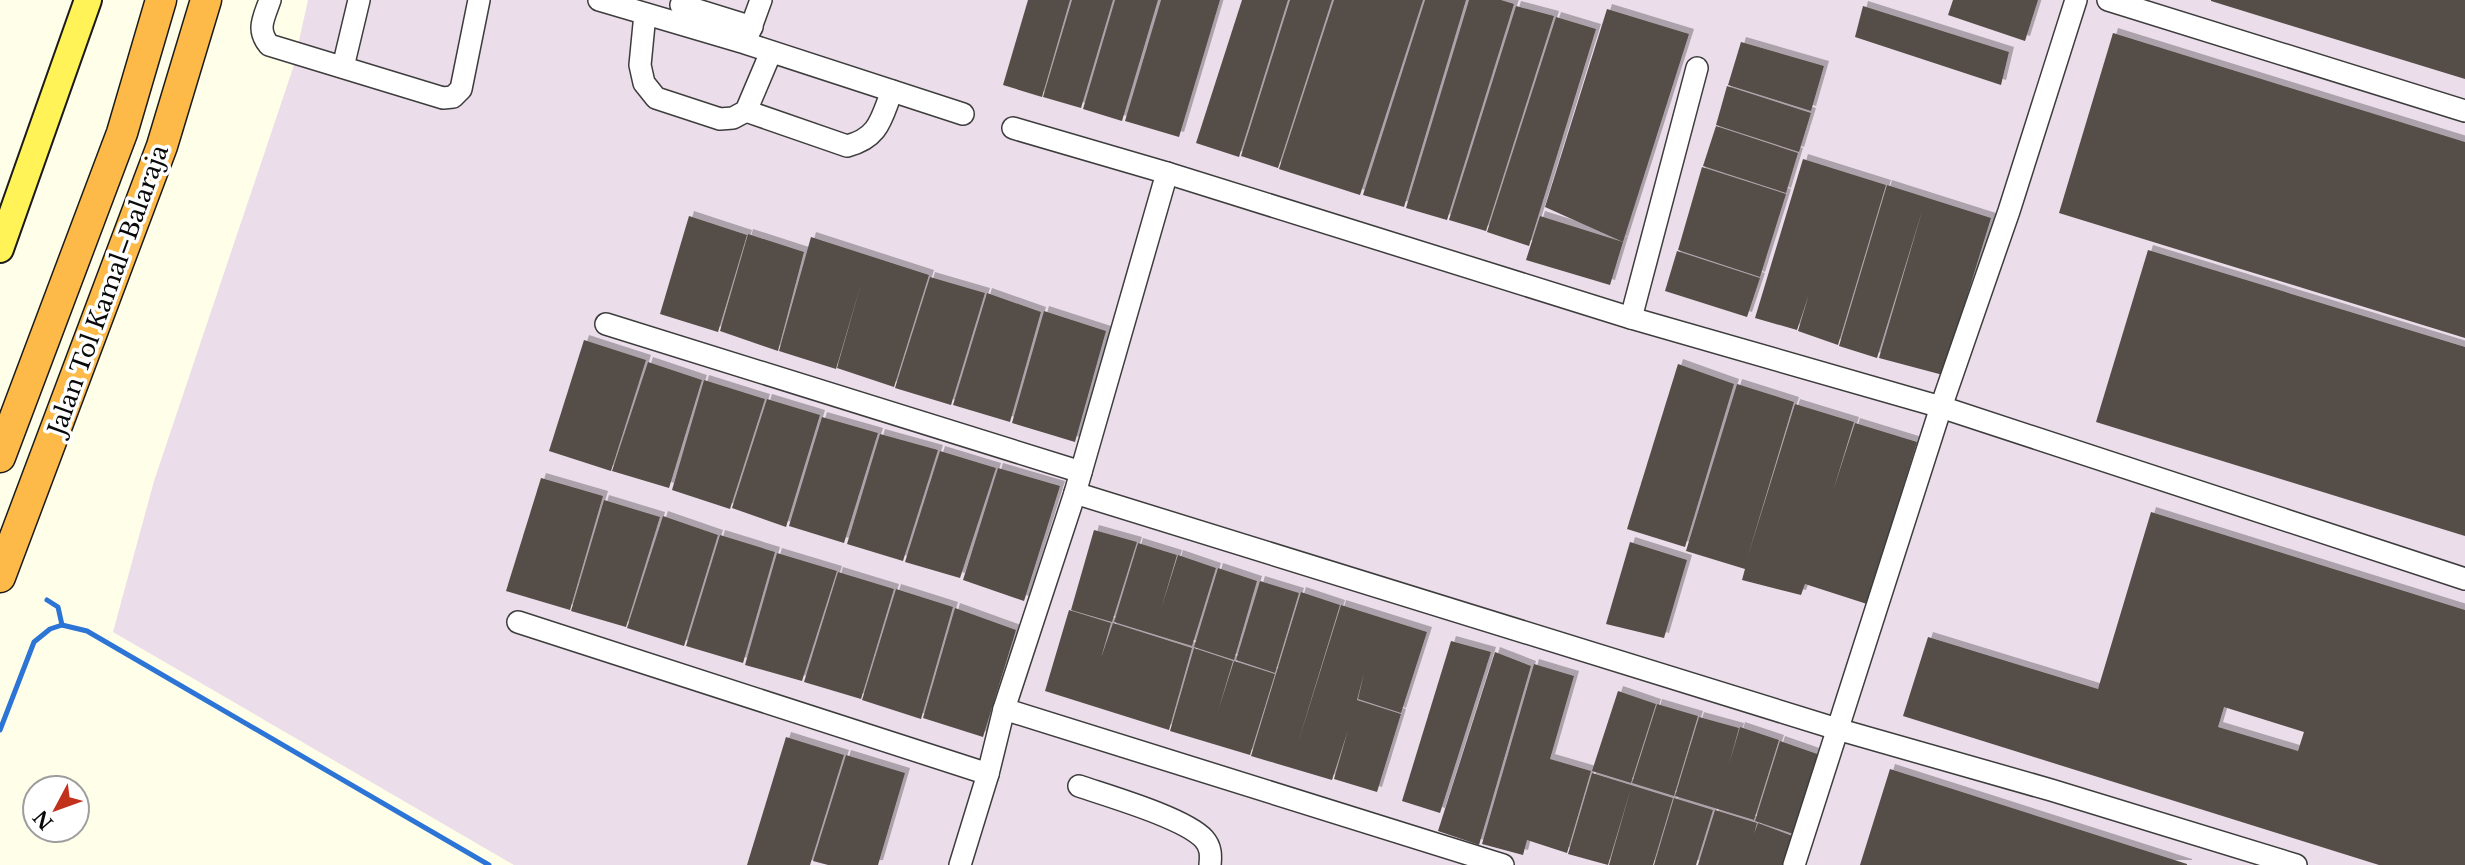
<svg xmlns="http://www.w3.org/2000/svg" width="2465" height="865" font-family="'Libre Baskerville',serif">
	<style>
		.industrial { fill: #ebddea }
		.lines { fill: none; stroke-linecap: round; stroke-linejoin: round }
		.stream { stroke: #2c74d5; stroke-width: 5 }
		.building { fill: #544e46; fill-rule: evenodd; filter: url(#shadow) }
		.minor-casing { stroke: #3d3d3d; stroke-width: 24 }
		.major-casing { stroke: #1b1b1b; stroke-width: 30 }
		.highway-casing { stroke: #1b1b1b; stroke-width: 33 }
		.minor { stroke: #fff; stroke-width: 21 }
		.major { stroke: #fff358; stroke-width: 26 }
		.highway { stroke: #fdba48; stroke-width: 30 }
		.labels { text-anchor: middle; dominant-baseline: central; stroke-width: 7; stroke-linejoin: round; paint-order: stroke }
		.street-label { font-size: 24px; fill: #0a0a0a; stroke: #fff }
	</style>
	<defs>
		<filter id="shadow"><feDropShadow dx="5" dy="-5" stdDeviation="0" flood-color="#0004"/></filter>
	</defs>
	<rect width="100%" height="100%" fill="#fffee8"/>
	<path class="industrial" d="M 308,0 L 2465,0 L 2465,865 L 514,865 L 113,632 L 154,481 L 293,68 Z"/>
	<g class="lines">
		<g class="stream">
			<path d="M 47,600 L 58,607 L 62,625"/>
			<path d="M 0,730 L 34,642 L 50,629 L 62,625 L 87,631 L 489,865"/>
		</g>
	</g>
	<g class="building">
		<path d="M 1028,0 L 1070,0 L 1042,97 L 1003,85 Z"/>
		<path d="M 1072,0 L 1113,0 L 1081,108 L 1043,97 Z"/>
		<path d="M 1115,0 L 1158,0 L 1122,121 L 1083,109 Z"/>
		<path d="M 1161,0 L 1220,0 L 1179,137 L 1125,121 Z"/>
		<path d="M 1242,0 L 1288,0 L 1239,157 L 1196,143 Z"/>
		<path d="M 1290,0 L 1332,0 L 1278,168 L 1241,156 Z"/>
		<path d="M 1334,0 L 1423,0 L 1360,195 L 1279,169 Z"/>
		<path d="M 1425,0 L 1466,0 L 1404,207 L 1363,195 Z"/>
		<path d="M 1469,0 L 1501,0 L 1514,4 L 1447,220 L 1406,208 Z"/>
		<path d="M 1953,0 L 2038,0 L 2025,41 L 1948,15 Z"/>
		<path d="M 2211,0 L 2465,0 L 2465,79 L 2211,1 Z"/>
		<path d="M 1516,6 L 1554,16 L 1486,231 L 1449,220 Z"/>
		<path d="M 1863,6 L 2009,52 L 2001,85 L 1855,37 Z"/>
		<path d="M 1607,9 L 1689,34 L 1623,242 L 1545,207 Z"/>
		<path d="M 1556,17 L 1596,29 L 1529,246 L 1487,232 Z"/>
		<path d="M 2113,33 L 2465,142 L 2465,338 L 2059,213 Z"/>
		<path d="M 1741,42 L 1824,66 L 1811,111 L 1728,85 Z"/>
		<path d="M 1727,86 L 1811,113 L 1799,152 L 1716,125 Z"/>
		<path d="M 1716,126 L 1798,153 L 1786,193 L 1703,166 Z"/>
		<path d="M 1803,159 L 1886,185 L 1838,345 L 1798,331 L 1809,294 L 1797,330 L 1755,318 Z"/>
		<path d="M 1702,167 L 1786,194 L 1760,277 L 1678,250 Z"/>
		<path d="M 1887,185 L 1991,218 L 1943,375 L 1879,358 L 1923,208 L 1877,358 L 1839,346 Z"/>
		<path d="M 689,216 L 747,235 L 718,332 L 660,314 Z"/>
		<path d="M 1540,216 L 1623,242 L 1610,285 L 1526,260 Z"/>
		<path d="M 748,234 L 804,252 L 778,351 L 720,331 Z"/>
		<path d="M 811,237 L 929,275 L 894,387 L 837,368 L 861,284 L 836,369 L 779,351 Z"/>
		<path d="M 2148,250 L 2465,347 L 2465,536 L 2096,422 Z"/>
		<path d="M 1677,251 L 1760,278 L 1747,317 L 1665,291 Z"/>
		<path d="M 930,277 L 985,293 L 951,405 L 895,388 Z"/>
		<path d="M 987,293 L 1041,312 L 1010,422 L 953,405 Z"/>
		<path d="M 1044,311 L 1106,331 L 1075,442 L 1012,423 Z"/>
		<path d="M 584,340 L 646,360 L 611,471 L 549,451 Z"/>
		<path d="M 648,362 L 702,380 L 669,488 L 612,471 Z"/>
		<path d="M 1678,364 L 1734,384 L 1685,547 L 1627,529 Z"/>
		<path d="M 704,380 L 765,399 L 730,509 L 672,490 Z"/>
		<path d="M 1737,384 L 1794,402 L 1747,559 L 1795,404 L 1854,422 L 1833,491 L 1855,423 L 1917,442 L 1867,604 L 1805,584 L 1801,595 L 1742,580 L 1745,569 L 1686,551 Z"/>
		<path d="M 767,399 L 820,415 L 786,527 L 732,508 Z"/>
		<path d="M 822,417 L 878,433 L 844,543 L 789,526 Z"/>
		<path d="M 880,434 L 938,450 L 903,561 L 847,544 Z"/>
		<path d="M 940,451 L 996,468 L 960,578 L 905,562 Z"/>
		<path d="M 998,468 L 1060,486 L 1024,601 L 963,580 Z"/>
		<path d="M 541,478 L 603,496 L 570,610 L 506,591 Z"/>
		<path d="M 604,500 L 660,517 L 626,627 L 571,611 Z"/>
		<path d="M 2151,512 L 2465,610 L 2465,865 L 2379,865 L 1903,716 L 1928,637 L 2098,689 ZM 2224,707 L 2304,732 L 2298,751 L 2218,727 Z"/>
		<path d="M 663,516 L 718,535 L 684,646 L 627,628 Z"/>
		<path d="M 1094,530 L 1137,542 L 1112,622 L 1071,610 Z"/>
		<path d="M 720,535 L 775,552 L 743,663 L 686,646 Z"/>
		<path d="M 1630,542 L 1687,560 L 1664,638 L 1606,624 Z"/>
		<path d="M 1138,543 L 1177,555 L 1161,609 L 1178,555 L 1216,568 L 1192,646 L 1114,622 Z"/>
		<path d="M 777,553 L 837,571 L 802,681 L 745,665 Z"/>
		<path d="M 1218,568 L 1257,581 L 1234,660 L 1194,647 Z"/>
		<path d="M 838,572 L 894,589 L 861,699 L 804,682 Z"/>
		<path d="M 1260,581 L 1299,593 L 1275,673 L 1236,660 Z"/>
		<path d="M 896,589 L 953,607 L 921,719 L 862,700 Z"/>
		<path d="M 1301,592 L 1340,605 L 1297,746 L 1341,605 L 1427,632 L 1401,713 L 1358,699 L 1364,673 L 1357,700 L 1401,714 L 1377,792 L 1334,779 L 1348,730 L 1332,780 L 1251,756 Z"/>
		<path d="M 955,608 L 1016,630 L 983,737 L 923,718 Z"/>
		<path d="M 1069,610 L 1111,623 L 1101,658 L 1113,623 L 1192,648 L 1169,730 L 1045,691 Z"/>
		<path d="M 1451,641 L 1491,652 L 1440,813 L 1402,801 Z"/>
		<path d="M 1194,648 L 1233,661 L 1218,711 L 1234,661 L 1275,674 L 1250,755 L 1170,731 Z"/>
		<path d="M 1495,652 L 1531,666 L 1479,845 L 1438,831 Z"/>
		<path d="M 1534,664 L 1574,676 L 1550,759 L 1591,771 L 1567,853 L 1527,840 L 1523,855 L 1482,844 Z"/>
		<path d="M 1618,691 L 1656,704 L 1631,783 L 1592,771 Z"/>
		<path d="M 1657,704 L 1698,716 L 1674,796 L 1632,783 Z"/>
		<path d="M 1699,717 L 1739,728 L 1729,764 L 1740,727 L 1779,740 L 1754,820 L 1675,796 Z"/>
		<path d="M 786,737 L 844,755 L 810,865 L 747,865 Z"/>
		<path d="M 1780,741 L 1823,756 L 1799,836 L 1755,821 Z"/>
		<path d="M 846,755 L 905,773 L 878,865 L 828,865 L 813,861 Z"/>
		<path d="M 1890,769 L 2187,864 L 2187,865 L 1860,865 Z"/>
		<path d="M 1592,773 L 1673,798 L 1653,865 L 1609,865 L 1631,788 L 1608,865 L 1568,854 Z"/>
		<path d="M 1674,798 L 1713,810 L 1696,865 L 1654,865 Z"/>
		<path d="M 1715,810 L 1757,823 L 1754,834 L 1758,823 L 1798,838 L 1790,865 L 1698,865 Z"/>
	</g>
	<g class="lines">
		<defs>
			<g id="minor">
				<path d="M 270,0 C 264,18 256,29 269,45 L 443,98 L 453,97 L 461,89 L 479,0"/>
				<path d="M 599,0 L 745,43 L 963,114"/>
				<path d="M 2108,0 L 2465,111"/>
				<path d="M 681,5 L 752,27"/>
				<path d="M 645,14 L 640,65 L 644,83 L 656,98 L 720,119 L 733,118 L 746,111 L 771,52"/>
				<path d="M 746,41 L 761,0"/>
				<path d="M 343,67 L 359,0"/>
				<path d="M 746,111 L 847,146 C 879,138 881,119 892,91"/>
				<path d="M 1013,128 L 1167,173 L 1631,318 L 1941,407 L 2465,579"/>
				<path d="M 1631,318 L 1697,68"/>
				<path d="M 606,324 L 1081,472"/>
				<path d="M 1075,493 L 1837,729 L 2051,790 L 2296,865"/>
				<path d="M 518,622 L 988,774"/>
				<path d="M 1004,709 L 1503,865"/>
				<path d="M 1079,786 C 1108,796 1185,818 1204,839 C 1211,847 1211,855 1210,865"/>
				<path d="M 960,865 L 988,774 L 1004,709 L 1075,493 L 1167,173"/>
				<path d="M 1794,865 L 1941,407 L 2009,211 L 2076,0"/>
			</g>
			<path id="major" d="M 0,249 L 88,0"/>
			<g id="highway">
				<path d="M 0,457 L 122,133 L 161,0"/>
				<path d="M 0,577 L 162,146 L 206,0"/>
			</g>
		</defs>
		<use href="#minor" class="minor-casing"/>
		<use href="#major" class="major-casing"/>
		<use href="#highway" class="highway-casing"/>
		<use href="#minor" class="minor"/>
		<use href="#major" class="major"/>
		<use href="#highway" class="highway"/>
	</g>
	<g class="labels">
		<g class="street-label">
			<text transform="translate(108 290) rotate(-70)">Jalan Tol Kamal–Balaraja</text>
		</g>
	</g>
	<g transform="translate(56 809) rotate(229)"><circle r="33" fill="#ffffff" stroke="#9d9d9d" stroke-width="2"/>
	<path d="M0-5L12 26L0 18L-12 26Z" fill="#c1311c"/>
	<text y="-10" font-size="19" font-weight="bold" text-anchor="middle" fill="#0a0a0a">N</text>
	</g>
</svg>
